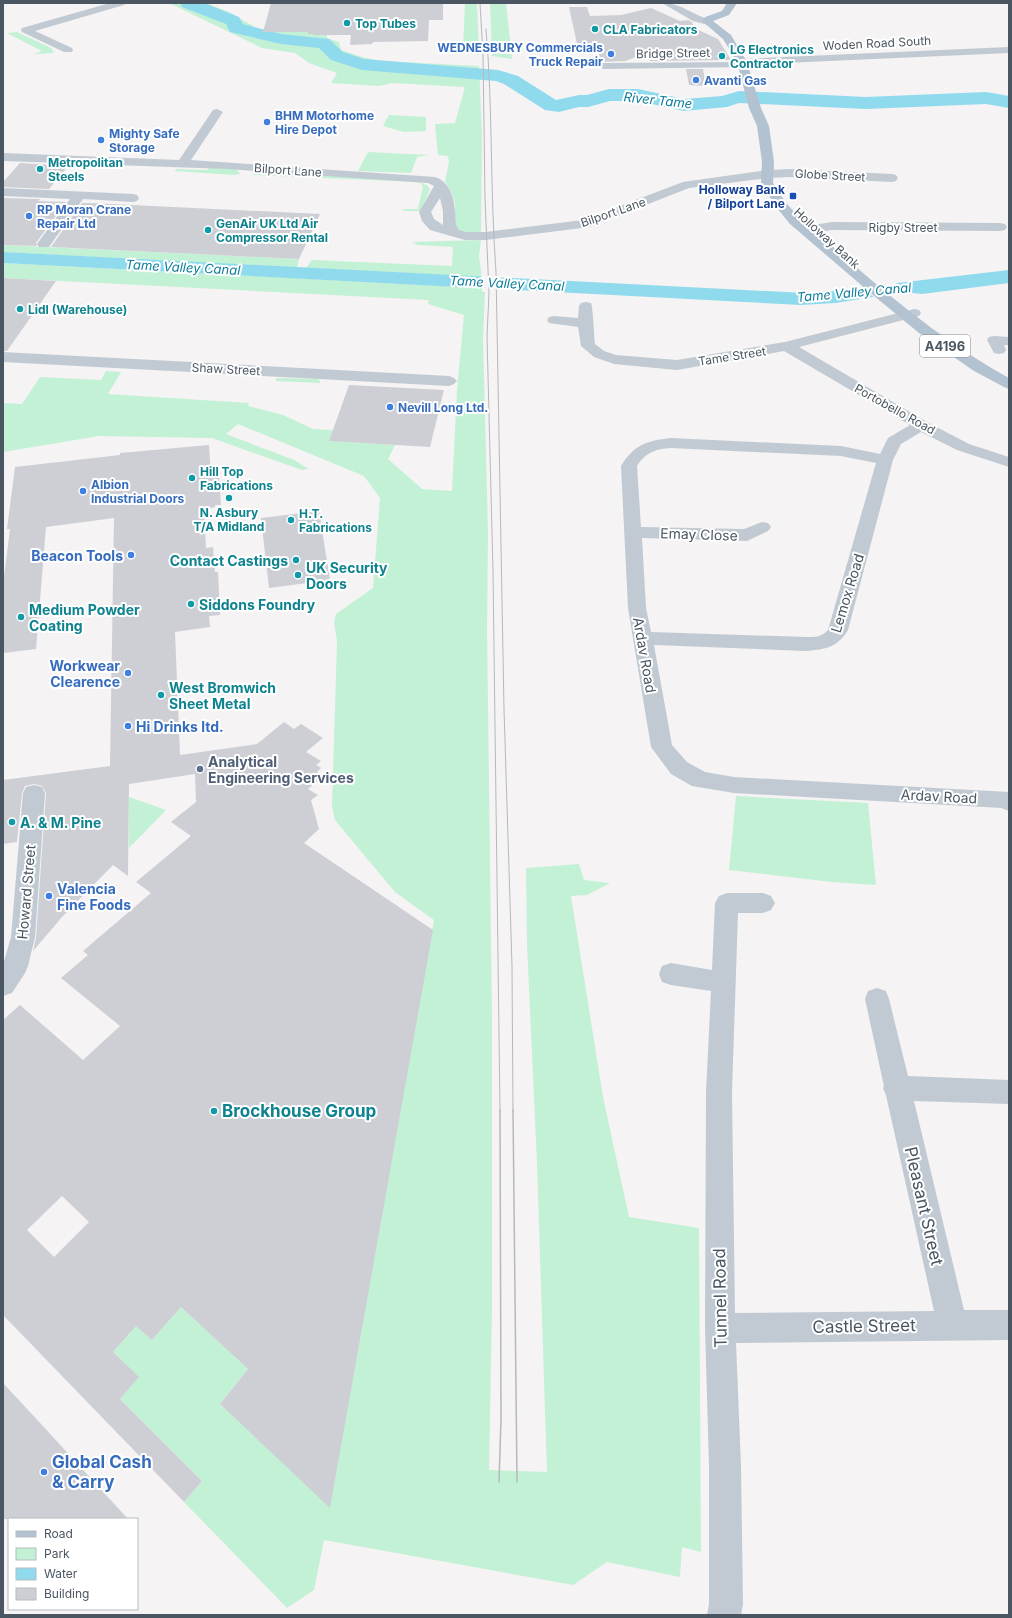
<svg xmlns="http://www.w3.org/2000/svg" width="1012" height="1618" font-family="Inter,sans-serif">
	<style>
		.green { fill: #c3f1d5 }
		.water { fill: #90daee }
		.pier { fill: #f5f3f3 }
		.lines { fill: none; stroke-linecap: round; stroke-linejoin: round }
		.river { fill: #90daee; fill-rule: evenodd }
		.building { fill: #cdcfd5; fill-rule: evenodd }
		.minor { fill: #c1cad2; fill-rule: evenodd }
		.tertiary { fill: #c1cad2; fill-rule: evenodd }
		.primary { fill: #b3c2d1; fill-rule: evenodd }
		.tram-far1 { stroke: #b5b8bd; stroke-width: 1 }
		.tram { stroke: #b5b8bd; stroke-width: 1.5 }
		.culture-dot { fill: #0f9aa8; stroke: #fff; stroke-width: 1.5 }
		.shop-dot { fill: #3f7fe0; stroke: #fff; stroke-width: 1.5 }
		.transit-dot { fill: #1a4fb4; stroke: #fff; stroke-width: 1.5 }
		.service-dot { fill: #5c6f8a; stroke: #fff; stroke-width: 1.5 }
		.labels { text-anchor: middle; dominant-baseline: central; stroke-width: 4; stroke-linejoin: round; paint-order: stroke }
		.far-culture-label { font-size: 12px; font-weight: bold; fill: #0d838f; stroke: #fff; text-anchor: start }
		.far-street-label { font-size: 12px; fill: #4a5661; stroke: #fff }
		.far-shop-label { font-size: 12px; font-weight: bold; fill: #366cbe; stroke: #fff; text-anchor: start }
		.far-transit-label { font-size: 12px; font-weight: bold; fill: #164399; stroke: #fff; text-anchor: end }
		.far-water-label { font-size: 13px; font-style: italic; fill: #0c7c9b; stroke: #fff }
		.shield { fill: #fff; stroke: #808990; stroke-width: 1 }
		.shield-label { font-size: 13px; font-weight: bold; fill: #4a5661 }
		.street-label { font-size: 14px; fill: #4a5661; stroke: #fff }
		.shop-label { font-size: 14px; font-weight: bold; fill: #366cbe; stroke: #fff; text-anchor: end }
		.culture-label { font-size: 14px; font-weight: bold; fill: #0d838f; stroke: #fff; text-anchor: start }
		.service-label { font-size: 14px; font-weight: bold; fill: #4e5e75; stroke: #fff; text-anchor: start }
		.near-culture-label { font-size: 17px; font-weight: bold; fill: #0d838f; stroke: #fff; text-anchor: start }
		.near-street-label { font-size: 17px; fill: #4a5661; stroke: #fff }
		.near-shop-label { font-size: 17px; font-weight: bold; fill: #366cbe; stroke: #fff; text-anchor: start }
	</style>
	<rect width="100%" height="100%" fill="#f5f3f3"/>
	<g class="green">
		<path d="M 169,3 L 206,3 L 231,13 L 263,32 L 308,32 L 308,34 L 314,34 L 314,35 L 327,35 L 327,38 L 339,42 L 341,50 L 362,57 L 381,61 L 479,66 L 482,135 L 481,232 C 472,233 456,234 454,223 C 453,217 456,210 455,204 C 453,195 449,188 445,181 L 449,162 L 448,156 L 438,155 L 435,124 L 455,123 L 465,87 L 392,83 L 379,86 L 331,83 L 337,73 L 309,63 L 295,53 L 262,48 Z"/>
		<path d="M 465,3 L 477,3 L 479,55 L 463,51 Z"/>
		<path d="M 490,3 L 506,3 L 512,59 L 492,56 Z"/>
		<path d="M 17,32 L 51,48 L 53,51 L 53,53 L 34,54 L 42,51 L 7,33 Z"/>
		<path d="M 389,115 L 426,117 L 426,131 L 404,132 L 383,126 Z"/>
		<path d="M 368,152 L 429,155 L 417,157 L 411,173 L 358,171 Z"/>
		<path d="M 210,168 L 236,169 L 240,174 L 234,175 L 174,171 L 177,169 L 207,170 Z"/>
		<path d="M 261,171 L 416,180 L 428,186 L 430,190 L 420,211 L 403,211 L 404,209 L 418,209 L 423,186 L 419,182 L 252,175 Z"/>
		<path d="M 481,240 L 479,257 L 482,277 L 306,268 L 312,260 L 452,266 L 453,247 L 418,245 L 412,242 Z"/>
		<path d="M 3,245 L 299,259 L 297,268 L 292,268 L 3,252 Z"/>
		<path d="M 3,263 L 482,288 L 482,292 L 485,292 L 483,338 L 488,532 L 487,630 L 492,1016 L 492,1307 L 489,1470 L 547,1472 L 537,1163 L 527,944 L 526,868 L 579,864 L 584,880 L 610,883 L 587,895 L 571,896 L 603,1097 L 629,1217 L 699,1228 L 701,1552 L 682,1547 L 680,1577 L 607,1562 L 573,1585 L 324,1540 L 314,1590 L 287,1608 L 184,1502 L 202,1481 L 120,1399 L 138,1377 L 113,1352 L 131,1332 L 127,1327 L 132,1321 L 152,1340 L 181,1307 L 248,1369 L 220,1404 L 330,1507 L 434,920 L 395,892 L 335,820 L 332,806 L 337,641 L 334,623 L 336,614 L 373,588 L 380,498 L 364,476 L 238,424 L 226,434 L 294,460 L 309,469 L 302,470 L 212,438 L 99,436 L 3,452 L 3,403 L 22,404 L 40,377 L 101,380 L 106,371 L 121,372 L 108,394 L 249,403 L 248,406 L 283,415 L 313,429 L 333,430 L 329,441 L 395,445 L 388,459 L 422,489 L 452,491 L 457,390 L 464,315 L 428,304 L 429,300 L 3,278 Z"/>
		<path d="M 277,378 L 318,379 L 320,381 L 320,383 L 275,381 Z"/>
		<path d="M 736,796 L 868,803 L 876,885 L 832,882 L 729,870 Z"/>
		<path d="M 129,797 L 166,810 L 129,848 Z"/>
	</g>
	<path class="water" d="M 3,252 L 805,293 L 847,290 L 858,292 L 895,286 L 897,283 L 1009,270 L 1009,283 L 922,294 L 903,292 L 836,303 L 801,305 L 3,263 Z"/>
	<g class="pier">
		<path d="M 481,275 L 501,276 L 502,292 L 482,290 Z"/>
		<path d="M 894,284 L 907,294 L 875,298 L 864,289 Z"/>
	</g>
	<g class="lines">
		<path class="river" d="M 180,3 L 204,3 L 239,17 L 243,24 L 281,34 L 329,39 L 343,52 L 364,59 L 498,70 L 518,76 L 556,100 L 579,95 L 587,95 L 609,89 L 638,89 L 684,99 L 722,96 L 739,91 L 866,97 L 986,92 L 1009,96 L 1009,108 L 986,104 L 866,109 L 739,103 L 727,107 L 684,111 L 638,101 L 610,101 L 588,107 L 579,107 L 559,112 L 545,110 L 504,84 L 496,81 L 362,70 L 331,60 L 319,48 L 281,44 L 230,32 L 226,24 L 182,7 Z"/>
	</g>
	<g class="building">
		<path d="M 271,3 L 443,3 L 443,20 L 429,20 L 428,41 L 373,42 L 372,44 L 350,45 L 351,35 L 313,35 L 314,34 L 308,34 L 308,32 L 263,32 Z"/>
		<path d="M 569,7 L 587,7 L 590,16 L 621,15 L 651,8 L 680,21 L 688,20 L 692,22 L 694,28 L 718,39 L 731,60 L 650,61 L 647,53 L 625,61 L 601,62 L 597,47 L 592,47 L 591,44 L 577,44 Z"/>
		<path d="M 686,69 L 703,69 L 706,86 L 689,85 Z"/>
		<path d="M 20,163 L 68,166 L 49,189 L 3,187 L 3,182 Z"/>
		<path d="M 3,198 L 40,199 L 38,201 L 66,202 L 36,243 L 37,246 L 3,245 Z"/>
		<path d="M 82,203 L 90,203 L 320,214 L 299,259 L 51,247 Z"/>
		<path d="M 3,278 L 56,281 L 7,351 L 3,351 Z"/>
		<path d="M 349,385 L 444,390 L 430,447 L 329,441 Z"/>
		<path d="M 209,445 L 211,478 L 219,477 L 221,505 L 215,505 L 215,507 L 204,509 L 206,548 L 213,547 L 215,572 L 218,572 L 220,615 L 209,616 L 210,627 L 175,632 L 180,755 L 257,744 L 284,722 L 294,729 L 301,724 L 323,738 L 306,752 L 321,761 L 316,765 L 321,768 L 317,772 L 323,776 L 308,789 L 318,795 L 311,800 L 319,829 L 304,843 L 433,930 L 330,1508 L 220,1404 L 248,1369 L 181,1307 L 152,1340 L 136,1326 L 113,1352 L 139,1377 L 120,1399 L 202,1481 L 184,1502 L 3,1315 L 3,1020 L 20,1005 L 83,1060 L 120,1026 L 61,978 L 88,955 L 83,951 L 151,893 L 136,882 L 191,836 L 171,822 L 196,802 L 195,774 L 129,784 L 128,876 L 113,865 L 62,917 L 33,951 L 36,937 L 46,793 L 42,786 L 34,784 L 25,786 L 22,793 L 17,842 L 3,844 L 3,780 L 110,766 L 114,518 L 46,527 L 36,649 L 3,653 L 3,585 L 10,529 L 7,529 L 15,467 L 120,455 L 120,453 ZM 62,1196 L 89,1222 L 54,1257 L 27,1230 Z"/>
		<path d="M 319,511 L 330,580 L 269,588 L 261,518 Z"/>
		<path d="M 3,1383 L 42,1425 L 128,1519 L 3,1519 Z"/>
	</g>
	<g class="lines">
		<g class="minor">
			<path d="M 110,3 L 126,3 L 124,5 L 35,31 L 72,48 L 73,50 L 72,52 L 64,52 L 22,32 L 21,30 L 22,28 Z"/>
			<path d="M 662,3 C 682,3 692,15 711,20 L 713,22 L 708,25 L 693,21 Z"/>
			<path d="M 743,62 L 747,63 L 748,65 L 747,67 L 603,69 L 598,66 L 603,63 Z"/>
			<path d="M 217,109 L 223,112 L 191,160 L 435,177 C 449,181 454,197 455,211 C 456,218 454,224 459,230 L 466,232 L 485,232 L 583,220 L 683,182 L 768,170 L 790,169 L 892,174 L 896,175 L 898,178 L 896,181 L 892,182 L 790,177 L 768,178 L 689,188 L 590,227 L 485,240 L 465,240 L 430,230 L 422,221 L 419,212 L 434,186 L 428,183 L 227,169 L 3,161 L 3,153 L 179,160 L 213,110 ZM 440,198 L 443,211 L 443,225 L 434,219 L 431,212 Z"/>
			<path d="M 3,188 L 133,194 L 137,195 L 139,198 L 137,201 L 133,202 L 83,199 L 49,247 L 39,247 L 37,244 L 70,199 L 3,196 Z"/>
			<path d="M 832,222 L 1000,223 L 1005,224 L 1007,227 L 1005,230 L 1000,231 L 832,230 L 806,234 L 801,233 L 799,230 L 801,227 Z"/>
			<path d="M 586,302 L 591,303 C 593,306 594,337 595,344 L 604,351 L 616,355 L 677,360 L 785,342 L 914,309 L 919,310 L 921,313 L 919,316 L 799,347 L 927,422 L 969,444 L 1009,457 L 1009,467 L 957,450 L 921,432 L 901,444 L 893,460 L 848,630 C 837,648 826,649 806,651 L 654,645 L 672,745 L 687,762 L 705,772 L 734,777 L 1009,792 L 1009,811 L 1001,808 L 734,793 L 692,786 L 671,774 L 651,747 L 628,608 L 621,466 C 635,444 646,441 671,438 L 841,446 L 880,454 L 888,438 L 910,425 L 784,351 L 677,370 L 614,364 L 594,357 L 581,346 L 578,327 L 549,323 L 547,320 L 549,317 L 554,316 L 578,318 L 579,306 L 581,303 ZM 671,448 L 841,456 L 876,463 L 828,630 C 822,637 815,637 806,637 L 651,632 L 646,608 L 642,538 L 747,541 L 768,531 L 771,527 L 768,523 L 762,522 L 744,529 L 641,527 L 637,466 C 646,452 656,449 671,448 Z"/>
			<path d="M 994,336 L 1009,337 L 1009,345 L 1004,345 L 1006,350 L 1004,353 L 999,354 L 994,353 L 987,340 L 989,337 Z"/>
			<path d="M 3,352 L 449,376 L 454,378 L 457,381 L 454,384 L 449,386 L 3,362 Z"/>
			<path d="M 34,785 L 42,787 L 45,793 L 35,937 L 28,966 L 25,973 L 12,993 L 3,996 L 3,965 L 11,937 L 23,793 L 26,787 Z"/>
			<path d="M 727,893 L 763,893 L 771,896 L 775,903 L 771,910 L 763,913 L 738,913 L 732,1092 L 735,1313 L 934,1311 L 886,1095 L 883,1088 L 884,1086 L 865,999 L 868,991 L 877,988 L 886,991 L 889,999 L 908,1076 L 1009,1080 L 1009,1104 L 914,1101 L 964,1310 L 1009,1310 L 1009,1340 L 736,1343 L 741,1466 L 743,1604 L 741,1615 L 707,1615 L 709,1604 L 709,1466 L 705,1328 L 706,1092 L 711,991 L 671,985 L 662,982 L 659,974 L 662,966 L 671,963 L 712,970 L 715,903 L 719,896 Z"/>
		</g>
		<path class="tertiary" d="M 1009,47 L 1009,53 L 742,65 L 737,62 L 742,59 Z"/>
		<path class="primary" d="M 727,3 L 737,3 L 729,15 L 713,21 L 731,35 L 747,62 L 761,108 L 769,126 L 774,162 L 773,183 L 786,203 L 800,218 C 866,276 931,335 1009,378 L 1009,389 L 1004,387 L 974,371 L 919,333 L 867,290 L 790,224 L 777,208 L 761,183 L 762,162 L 757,126 L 749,108 L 737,62 L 723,39 L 702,21 L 705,17 L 722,11 Z"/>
		<g class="tram-far1">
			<path d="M 480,3 L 483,55 L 485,199 L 489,293 L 487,336 L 493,571 L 500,1111"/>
			<path d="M 486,29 C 493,110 490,191 496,272 L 504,709 L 512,966 L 513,1111"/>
		</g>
		<g class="tram">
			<path d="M 513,1110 L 517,1482"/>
			<path d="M 499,1482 L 501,1419 L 500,1110"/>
		</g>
	</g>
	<g class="culture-dot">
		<circle cx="347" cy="23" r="4"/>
		<circle cx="595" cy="29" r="4"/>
		<circle cx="722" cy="56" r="4"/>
		<circle cx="40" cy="169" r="4"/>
		<circle cx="208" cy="230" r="4"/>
		<circle cx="20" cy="309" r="4"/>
		<circle cx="192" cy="478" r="4"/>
		<circle cx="229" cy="498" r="4"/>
		<circle cx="291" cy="520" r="4"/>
		<circle cx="296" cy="560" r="4"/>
		<circle cx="298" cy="575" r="4"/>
		<circle cx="191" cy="604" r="4"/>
		<circle cx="21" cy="617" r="4"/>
		<circle cx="161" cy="695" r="4"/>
		<circle cx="12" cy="822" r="4"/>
		<circle cx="214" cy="1111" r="4"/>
	</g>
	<g class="shop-dot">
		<circle cx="611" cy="54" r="4"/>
		<circle cx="696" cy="80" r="4"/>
		<circle cx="267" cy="122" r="4"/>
		<circle cx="101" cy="140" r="4"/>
		<circle cx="29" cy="216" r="4"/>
		<circle cx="390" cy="407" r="4"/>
		<circle cx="83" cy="491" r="4"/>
		<circle cx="131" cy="555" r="4"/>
		<circle cx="128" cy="673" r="4"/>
		<circle cx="128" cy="726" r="4"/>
		<circle cx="49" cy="896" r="4"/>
		<circle cx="44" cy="1472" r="4"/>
	</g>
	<rect class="transit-dot" x="789" y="192" width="8" height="8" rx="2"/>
	<circle class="service-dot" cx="200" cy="769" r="4"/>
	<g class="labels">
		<g class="far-culture-label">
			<text x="355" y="23">Top Tubes</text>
			<text x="603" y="29">CLA Fabricators</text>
			<text x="730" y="49">LG Electronics<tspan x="730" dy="14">Contractor</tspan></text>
			<text x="48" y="162">Metropolitan<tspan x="48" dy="14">Steels</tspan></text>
			<text x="216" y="223">GenAir UK Ltd Air<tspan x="216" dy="14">Compressor Rental</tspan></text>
			<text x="28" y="309">Lidl (Warehouse)</text>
			<text x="200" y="471">Hill Top<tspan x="200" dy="14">Fabrications</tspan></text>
			<text x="229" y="512" text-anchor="middle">N. Asbury<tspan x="229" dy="14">T/A Midland</tspan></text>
			<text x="299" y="513">H.T.<tspan x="299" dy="14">Fabrications</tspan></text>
		</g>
		<g class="far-street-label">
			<text transform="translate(877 43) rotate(-3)">Woden Road South</text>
			<text transform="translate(673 53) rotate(-1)">Bridge Street</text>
			<text transform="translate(288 170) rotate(4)">Bilport Lane</text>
			<text transform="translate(830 175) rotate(3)">Globe Street</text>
			<text transform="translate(613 212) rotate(-19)">Bilport Lane</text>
			<text x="903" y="227">Rigby Street</text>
			<text transform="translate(827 238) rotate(42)">Holloway Bank</text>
			<text transform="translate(732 356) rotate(-9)">Tame Street</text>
			<text transform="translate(226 369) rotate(3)">Shaw Street</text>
			<text transform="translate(895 409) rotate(29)">Portobello Road</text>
		</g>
		<g class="far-shop-label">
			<text x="603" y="47" text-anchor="end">WEDNESBURY Commercials<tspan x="603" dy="14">Truck Repair</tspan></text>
			<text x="704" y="80">Avanti Gas</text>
			<text x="275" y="115">BHM Motorhome<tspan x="275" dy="14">Hire Depot</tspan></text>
			<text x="109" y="133">Mighty Safe<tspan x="109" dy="14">Storage</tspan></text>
			<text x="37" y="209">RP Moran Crane<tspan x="37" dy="14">Repair Ltd</tspan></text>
			<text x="398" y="407">Nevill Long Ltd.</text>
			<text x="91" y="484">Albion<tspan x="91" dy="14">Industrial Doors</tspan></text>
		</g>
		<g class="far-transit-label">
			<text x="785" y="189">Holloway Bank<tspan x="785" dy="14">/ Bilport Lane</tspan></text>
		</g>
		<g class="far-water-label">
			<text transform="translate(658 100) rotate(6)">River Tame</text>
			<text transform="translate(183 267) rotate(3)">Tame Valley Canal</text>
			<text transform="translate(507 283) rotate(3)">Tame Valley Canal</text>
			<text transform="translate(854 292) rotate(-5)">Tame Valley Canal</text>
		</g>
		<rect class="shield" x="920" y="335" width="50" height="22" rx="3"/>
		<g class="shield-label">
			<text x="945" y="346">A4196</text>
		</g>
		<g class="street-label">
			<text transform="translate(699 534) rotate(2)">Emay Close</text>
			<text transform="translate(847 593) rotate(-73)">Lemox Road</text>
			<text transform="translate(645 655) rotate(80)">Ardav Road</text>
			<text transform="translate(939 796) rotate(3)">Ardav Road</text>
			<text transform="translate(26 892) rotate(-85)">Howard Street</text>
		</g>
		<g class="shop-label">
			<text x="123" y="555">Beacon Tools</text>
			<text x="120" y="665">Workwear<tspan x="120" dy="16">Clearence</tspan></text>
			<text x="136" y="726" text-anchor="start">Hi Drinks ltd.</text>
			<text x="57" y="888" text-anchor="start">Valencia<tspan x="57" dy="16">Fine Foods</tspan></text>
		</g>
		<g class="culture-label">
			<text x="288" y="560" text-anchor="end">Contact Castings</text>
			<text x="306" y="567">UK Security<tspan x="306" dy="16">Doors</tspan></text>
			<text x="199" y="604">Siddons Foundry</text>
			<text x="29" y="609">Medium Powder<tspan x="29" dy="16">Coating</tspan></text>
			<text x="169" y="687">West Bromwich<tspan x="169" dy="16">Sheet Metal</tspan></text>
			<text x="20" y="822">A. &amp; M. Pine</text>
		</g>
		<g class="service-label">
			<text x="208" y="761">Analytical<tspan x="208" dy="16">Engineering Services</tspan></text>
		</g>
		<g class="near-culture-label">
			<text x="222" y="1111">Brockhouse Group</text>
		</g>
		<g class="near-street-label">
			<text transform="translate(924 1206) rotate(77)">Pleasant Street</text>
			<text transform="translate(720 1298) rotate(-91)">Tunnel Road</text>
			<text transform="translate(864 1326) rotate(-1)">Castle Street</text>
		</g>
		<g class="near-shop-label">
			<text x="52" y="1462">Global Cash<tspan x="52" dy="20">&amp; Carry</tspan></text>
		</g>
	</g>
	<rect width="1012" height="1618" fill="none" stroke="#4a5661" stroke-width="8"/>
	<rect x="8" y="1518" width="130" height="92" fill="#ffffff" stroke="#b7bbc0"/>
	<rect x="16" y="1531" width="20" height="6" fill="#b3c2d1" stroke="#b7bbc0"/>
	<text x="44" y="1538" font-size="12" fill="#4a5661">Road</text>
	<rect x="16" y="1548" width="20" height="12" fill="#c3f1d5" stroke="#b7bbc0"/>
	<text x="44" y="1558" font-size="12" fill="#4a5661">Park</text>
	<rect x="16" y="1568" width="20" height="12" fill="#90daee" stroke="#b7bbc0"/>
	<text x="44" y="1578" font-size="12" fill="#4a5661">Water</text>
	<rect x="16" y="1588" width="20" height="12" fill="#cdcfd5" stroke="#b7bbc0"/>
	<text x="44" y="1598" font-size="12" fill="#4a5661">Building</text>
</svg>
